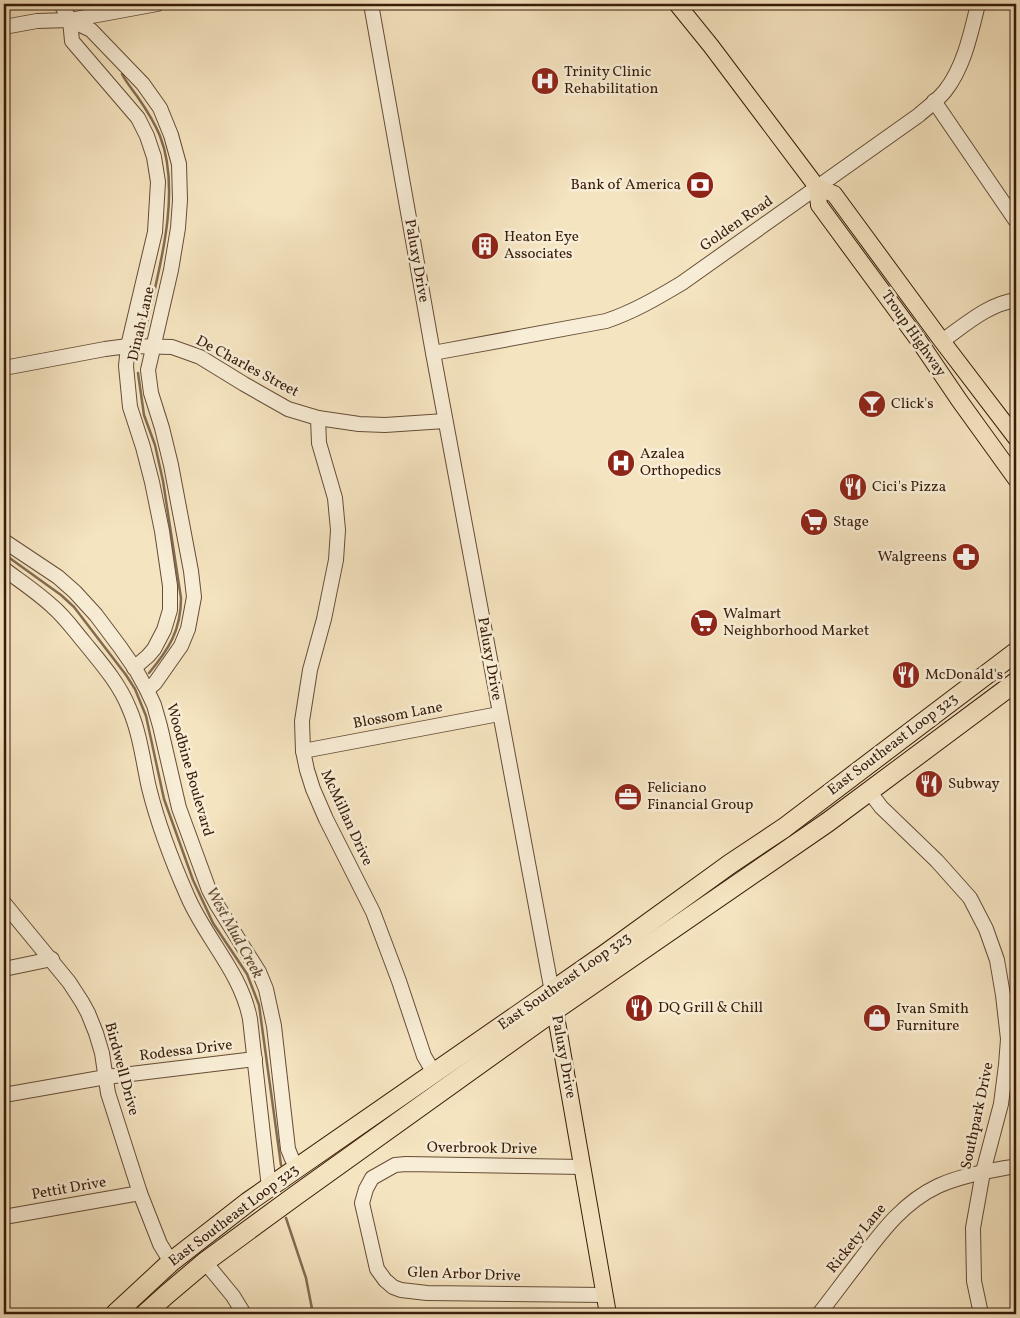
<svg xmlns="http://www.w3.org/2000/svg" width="1020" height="1318" font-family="Vollkorn,serif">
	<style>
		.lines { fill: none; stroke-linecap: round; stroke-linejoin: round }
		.stream { stroke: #826b51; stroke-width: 2.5 }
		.minor-casing { stroke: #664d36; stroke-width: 16 }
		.major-casing { stroke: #371b08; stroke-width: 18 }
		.highway-casing { stroke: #371b08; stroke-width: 21 }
		.minor { stroke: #f8edd6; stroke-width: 14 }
		.major { stroke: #f5e4c0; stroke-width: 16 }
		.highway { stroke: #f5e4c0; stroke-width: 19 }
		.labels { text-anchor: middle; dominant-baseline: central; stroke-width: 5; stroke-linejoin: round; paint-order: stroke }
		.poi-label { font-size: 15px; fill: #371b08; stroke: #f8edd6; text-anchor: start }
		.street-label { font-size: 15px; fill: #371b08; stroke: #f8edd6 }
		.water-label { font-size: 16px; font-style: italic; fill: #634a32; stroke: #f8edd6 }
	</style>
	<rect width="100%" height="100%" fill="#f5e4c0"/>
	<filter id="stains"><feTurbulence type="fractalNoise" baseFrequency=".004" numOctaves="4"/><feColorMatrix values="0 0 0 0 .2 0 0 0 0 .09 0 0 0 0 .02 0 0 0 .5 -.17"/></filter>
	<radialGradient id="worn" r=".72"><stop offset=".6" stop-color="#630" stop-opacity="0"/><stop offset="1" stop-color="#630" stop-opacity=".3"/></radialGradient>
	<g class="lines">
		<g class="stream">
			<path d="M 122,74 C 126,82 132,89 137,96 C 146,109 154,121 160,136 C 182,192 159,270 146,327"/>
			<path d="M 138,373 L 144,415 L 155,445 L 163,481 L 181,598 C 181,630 169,649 149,673"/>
			<path d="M 4,554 L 61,595 L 74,607 L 126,675 L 135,689 L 146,716 L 164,799 L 193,880 L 213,923 L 247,974 L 259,1005 L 281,1165"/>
			<path d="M 286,1218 L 306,1278 L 313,1314"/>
		</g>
		<defs>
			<g id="minor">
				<path d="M 61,4 L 70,20"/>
				<path d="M 371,4 L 433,353 L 552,992"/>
				<path d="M 4,27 L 37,21 L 70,20 L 157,4"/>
				<path d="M 934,101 L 1016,221"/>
				<path d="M 942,341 C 965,325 988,304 1016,300"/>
				<path d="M 433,353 L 606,321 C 633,312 657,298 682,283 L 919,115 C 928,107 938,100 945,91 C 964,67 971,33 978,4"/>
				<path d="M 4,368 L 105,349 L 128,346 L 172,347 L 200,357 L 244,384 L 288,409 L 318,418 L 359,424 L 385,425 L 445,421"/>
				<path d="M 318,418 L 319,443 L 335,498 L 338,530 L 336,560 L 324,619 L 310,670 L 302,721 L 303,751 L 307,770 L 313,789 L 326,819 L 373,912 L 399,981 L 424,1056 L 434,1073"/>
				<path d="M 4,541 L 58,577 L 75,592 L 96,615 L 120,647 L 136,670 L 147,690 L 154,705 L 160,726 L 179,808 L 209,890 L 217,905 L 259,972 L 266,989 L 274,1026 L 288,1149 L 292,1159 L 298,1167"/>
				<path d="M 4,569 C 20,581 37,592 52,606 C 64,616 74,630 84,642 C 101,663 119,683 129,708 C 140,733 143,761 149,788 C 158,824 172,861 187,895 C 205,938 241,972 250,1019 L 269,1188"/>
				<path d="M 134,668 L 148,656 L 154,649 L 164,630 L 170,610 L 170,586 L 162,531 L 152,482 L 143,447 L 130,407 L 126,366 L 128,346 L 155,232 L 158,182 L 154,157 L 147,136 L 138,118 L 72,41 L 70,20 L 91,30 L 143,84 L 160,108 L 171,135 L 179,164 L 180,200 L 178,228 L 171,270 L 148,370 L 151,393 L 162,428 L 171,465 L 191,571 L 194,597 L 188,629 L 181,646 L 155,683 L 147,690"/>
				<path d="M 303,751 L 499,714"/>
				<path d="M 869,791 L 881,807 L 937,861 L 970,898 L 986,929 L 997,960 L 1003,995 L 1008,1039 L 1006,1065 L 1001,1104 L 983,1172 L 973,1228 L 974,1281 L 981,1314"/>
				<path d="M 4,903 L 69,982 L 82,1002 L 88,1013 L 96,1033 L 102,1053 L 108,1093 L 140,1193 L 160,1244 L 171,1262"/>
				<path d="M 4,969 L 52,959"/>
				<path d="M 4,1095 L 106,1077 L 255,1059"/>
				<path d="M 583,1167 L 406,1164 L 395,1165 L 372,1178 L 366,1189 L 362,1203 L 377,1269 L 385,1280 L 393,1287 L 401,1290 L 427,1293 L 605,1295"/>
				<path d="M 4,1217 L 140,1193"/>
				<path d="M 205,1262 L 233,1296 L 244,1314"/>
				<path d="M 819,1314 C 833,1296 847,1277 861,1259 C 883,1230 904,1202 938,1186 C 962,1175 990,1171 1016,1166"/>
			</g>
			<g id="major">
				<path d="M 677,4 L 711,46 L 817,187 L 819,205 L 919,341 L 959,400 L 1016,479"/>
				<path d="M 817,187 L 834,194 L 942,341 L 1016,438"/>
				<path d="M 553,999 L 608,1314"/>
			</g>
			<g id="highway">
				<path d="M 115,1314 L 171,1262 L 248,1202 L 607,953 L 730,864 L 784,828 L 1016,652"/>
				<path d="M 145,1314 L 166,1295 L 205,1262 L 295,1196 L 555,1010 L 828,822 L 1016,682"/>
			</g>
		</defs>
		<use href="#minor" class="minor-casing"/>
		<use href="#major" class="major-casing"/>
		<use href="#highway" class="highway-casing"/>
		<use href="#minor" class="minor"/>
		<use href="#major" class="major"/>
		<use href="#highway" class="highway"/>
	</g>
	<defs>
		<symbol id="hospital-disc" viewBox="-11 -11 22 22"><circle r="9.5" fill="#8f2418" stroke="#f8edd6"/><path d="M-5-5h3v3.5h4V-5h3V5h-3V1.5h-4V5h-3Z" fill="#fff"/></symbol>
		<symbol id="bank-disc" viewBox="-11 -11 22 22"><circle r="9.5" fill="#8f2418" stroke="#f8edd6"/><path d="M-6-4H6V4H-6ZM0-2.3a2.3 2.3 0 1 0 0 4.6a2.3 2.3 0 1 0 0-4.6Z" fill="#fff"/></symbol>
		<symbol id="building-disc" viewBox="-11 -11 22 22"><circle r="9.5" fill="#8f2418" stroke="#f8edd6"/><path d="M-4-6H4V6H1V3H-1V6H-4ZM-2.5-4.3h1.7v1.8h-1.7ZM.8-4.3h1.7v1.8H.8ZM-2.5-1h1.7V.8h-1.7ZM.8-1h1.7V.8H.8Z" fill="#fff"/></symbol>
		<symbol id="bar-disc" viewBox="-11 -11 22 22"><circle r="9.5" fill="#8f2418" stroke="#f8edd6"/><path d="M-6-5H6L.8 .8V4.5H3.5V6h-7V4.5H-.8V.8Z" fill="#fff"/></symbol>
		<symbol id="restaurant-disc" viewBox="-11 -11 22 22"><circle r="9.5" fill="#8f2418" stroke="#f8edd6"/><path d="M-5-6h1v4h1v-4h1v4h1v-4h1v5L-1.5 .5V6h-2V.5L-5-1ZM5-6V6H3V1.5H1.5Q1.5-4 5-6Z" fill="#fff"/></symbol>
		<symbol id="supermarket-disc" viewBox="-11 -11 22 22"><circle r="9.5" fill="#8f2418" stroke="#f8edd6"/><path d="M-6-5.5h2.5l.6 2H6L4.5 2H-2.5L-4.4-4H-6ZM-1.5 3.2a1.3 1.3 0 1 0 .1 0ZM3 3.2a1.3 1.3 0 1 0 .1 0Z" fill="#fff"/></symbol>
		<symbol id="pharmacy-disc" viewBox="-11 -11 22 22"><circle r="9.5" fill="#8f2418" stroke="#f8edd6"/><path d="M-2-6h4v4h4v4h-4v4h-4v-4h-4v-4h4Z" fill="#fff"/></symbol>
		<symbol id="office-disc" viewBox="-11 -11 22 22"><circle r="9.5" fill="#8f2418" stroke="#f8edd6"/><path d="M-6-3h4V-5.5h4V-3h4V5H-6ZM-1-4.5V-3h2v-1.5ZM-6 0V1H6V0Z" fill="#fff"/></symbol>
		<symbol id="shop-disc" viewBox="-11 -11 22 22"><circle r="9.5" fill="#8f2418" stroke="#f8edd6"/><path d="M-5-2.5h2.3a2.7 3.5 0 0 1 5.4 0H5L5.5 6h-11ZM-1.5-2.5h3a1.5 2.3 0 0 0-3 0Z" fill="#fff"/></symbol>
	</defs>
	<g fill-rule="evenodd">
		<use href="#hospital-disc" x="529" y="65" width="32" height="32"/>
		<use href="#bank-disc" x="684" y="169" width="32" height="32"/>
		<use href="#building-disc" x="469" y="230" width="32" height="32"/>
		<use href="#bar-disc" x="856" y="388" width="32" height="32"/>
		<use href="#hospital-disc" x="605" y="447" width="32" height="32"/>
		<use href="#restaurant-disc" x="837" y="471" width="32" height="32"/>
		<use href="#supermarket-disc" x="798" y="506" width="32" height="32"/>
		<use href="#pharmacy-disc" x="950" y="541" width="32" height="32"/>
		<use href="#supermarket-disc" x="688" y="607" width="32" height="32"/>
		<use href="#restaurant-disc" x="890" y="659" width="32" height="32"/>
		<use href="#restaurant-disc" x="913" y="768" width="32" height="32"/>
		<use href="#office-disc" x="612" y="781" width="32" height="32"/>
		<use href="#restaurant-disc" x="623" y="992" width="32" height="32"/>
		<use href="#shop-disc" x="861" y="1002" width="32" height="32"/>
	</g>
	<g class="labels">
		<g class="poi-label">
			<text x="564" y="72">Trinity Clinic<tspan x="564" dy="17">Rehabilitation</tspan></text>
			<text x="681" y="185" text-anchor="end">Bank of America</text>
			<text x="504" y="237">Heaton Eye<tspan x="504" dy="17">Associates</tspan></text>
			<text x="891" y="404">Click's</text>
			<text x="640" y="454">Azalea<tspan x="640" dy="17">Orthopedics</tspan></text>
			<text x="872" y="487">Cici's Pizza</text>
			<text x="833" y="522">Stage</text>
			<text x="947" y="557" text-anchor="end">Walgreens</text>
			<text x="723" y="614">Walmart<tspan x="723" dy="17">Neighborhood Market</tspan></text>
			<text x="925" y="675">McDonald's</text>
			<text x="948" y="784">Subway</text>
			<text x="647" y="788">Feliciano<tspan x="647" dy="17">Financial Group</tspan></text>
			<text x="658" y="1008">DQ Grill &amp; Chill</text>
			<text x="896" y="1009">Ivan Smith<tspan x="896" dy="17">Furniture</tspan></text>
		</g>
		<g class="street-label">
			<text transform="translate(737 224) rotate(-35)">Golden Road</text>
			<text transform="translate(416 261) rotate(80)">Paluxy Drive</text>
			<text transform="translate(142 324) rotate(-77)">Dinah Lane</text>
			<text transform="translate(913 334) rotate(55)">Troup Highway</text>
			<text transform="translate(247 367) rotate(28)">De Charles Street</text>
			<text transform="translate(489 659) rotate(80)">Paluxy Drive</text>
			<text transform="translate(398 716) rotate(-11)">Blossom Lane</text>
			<text transform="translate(893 745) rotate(-37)">East Southeast Loop 323</text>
			<text transform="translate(189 770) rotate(74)">Woodbine Boulevard</text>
			<text transform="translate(346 818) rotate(65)">McMillan Drive</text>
			<text transform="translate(565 982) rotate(-35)">East Southeast Loop 323</text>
			<text transform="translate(186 1051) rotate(-7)">Rodessa Drive</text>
			<text transform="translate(563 1057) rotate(80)">Paluxy Drive</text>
			<text transform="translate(121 1069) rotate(75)">Birdwell Drive</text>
			<text transform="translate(978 1116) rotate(-78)">Southpark Drive</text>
			<text transform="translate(482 1149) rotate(1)">Overbrook Drive</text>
			<text transform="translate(69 1189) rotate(-10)">Pettit Drive</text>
			<text transform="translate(234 1216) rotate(-37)">East Southeast Loop 323</text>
			<text transform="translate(857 1239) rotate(-51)">Rickety Lane</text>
			<text transform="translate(464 1275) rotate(2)">Glen Arbor Drive</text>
		</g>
		<g class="water-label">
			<text transform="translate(234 933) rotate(61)">West Mud Creek</text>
		</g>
	</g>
	<rect width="1020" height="1318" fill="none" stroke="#f5e4c0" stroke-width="20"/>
	<rect x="5" y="5" width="1010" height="1308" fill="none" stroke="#371b08" stroke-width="2.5"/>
	<rect x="10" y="10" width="1000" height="1298" fill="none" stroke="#371b08"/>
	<rect width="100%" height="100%" filter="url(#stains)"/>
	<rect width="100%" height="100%" fill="url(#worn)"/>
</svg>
